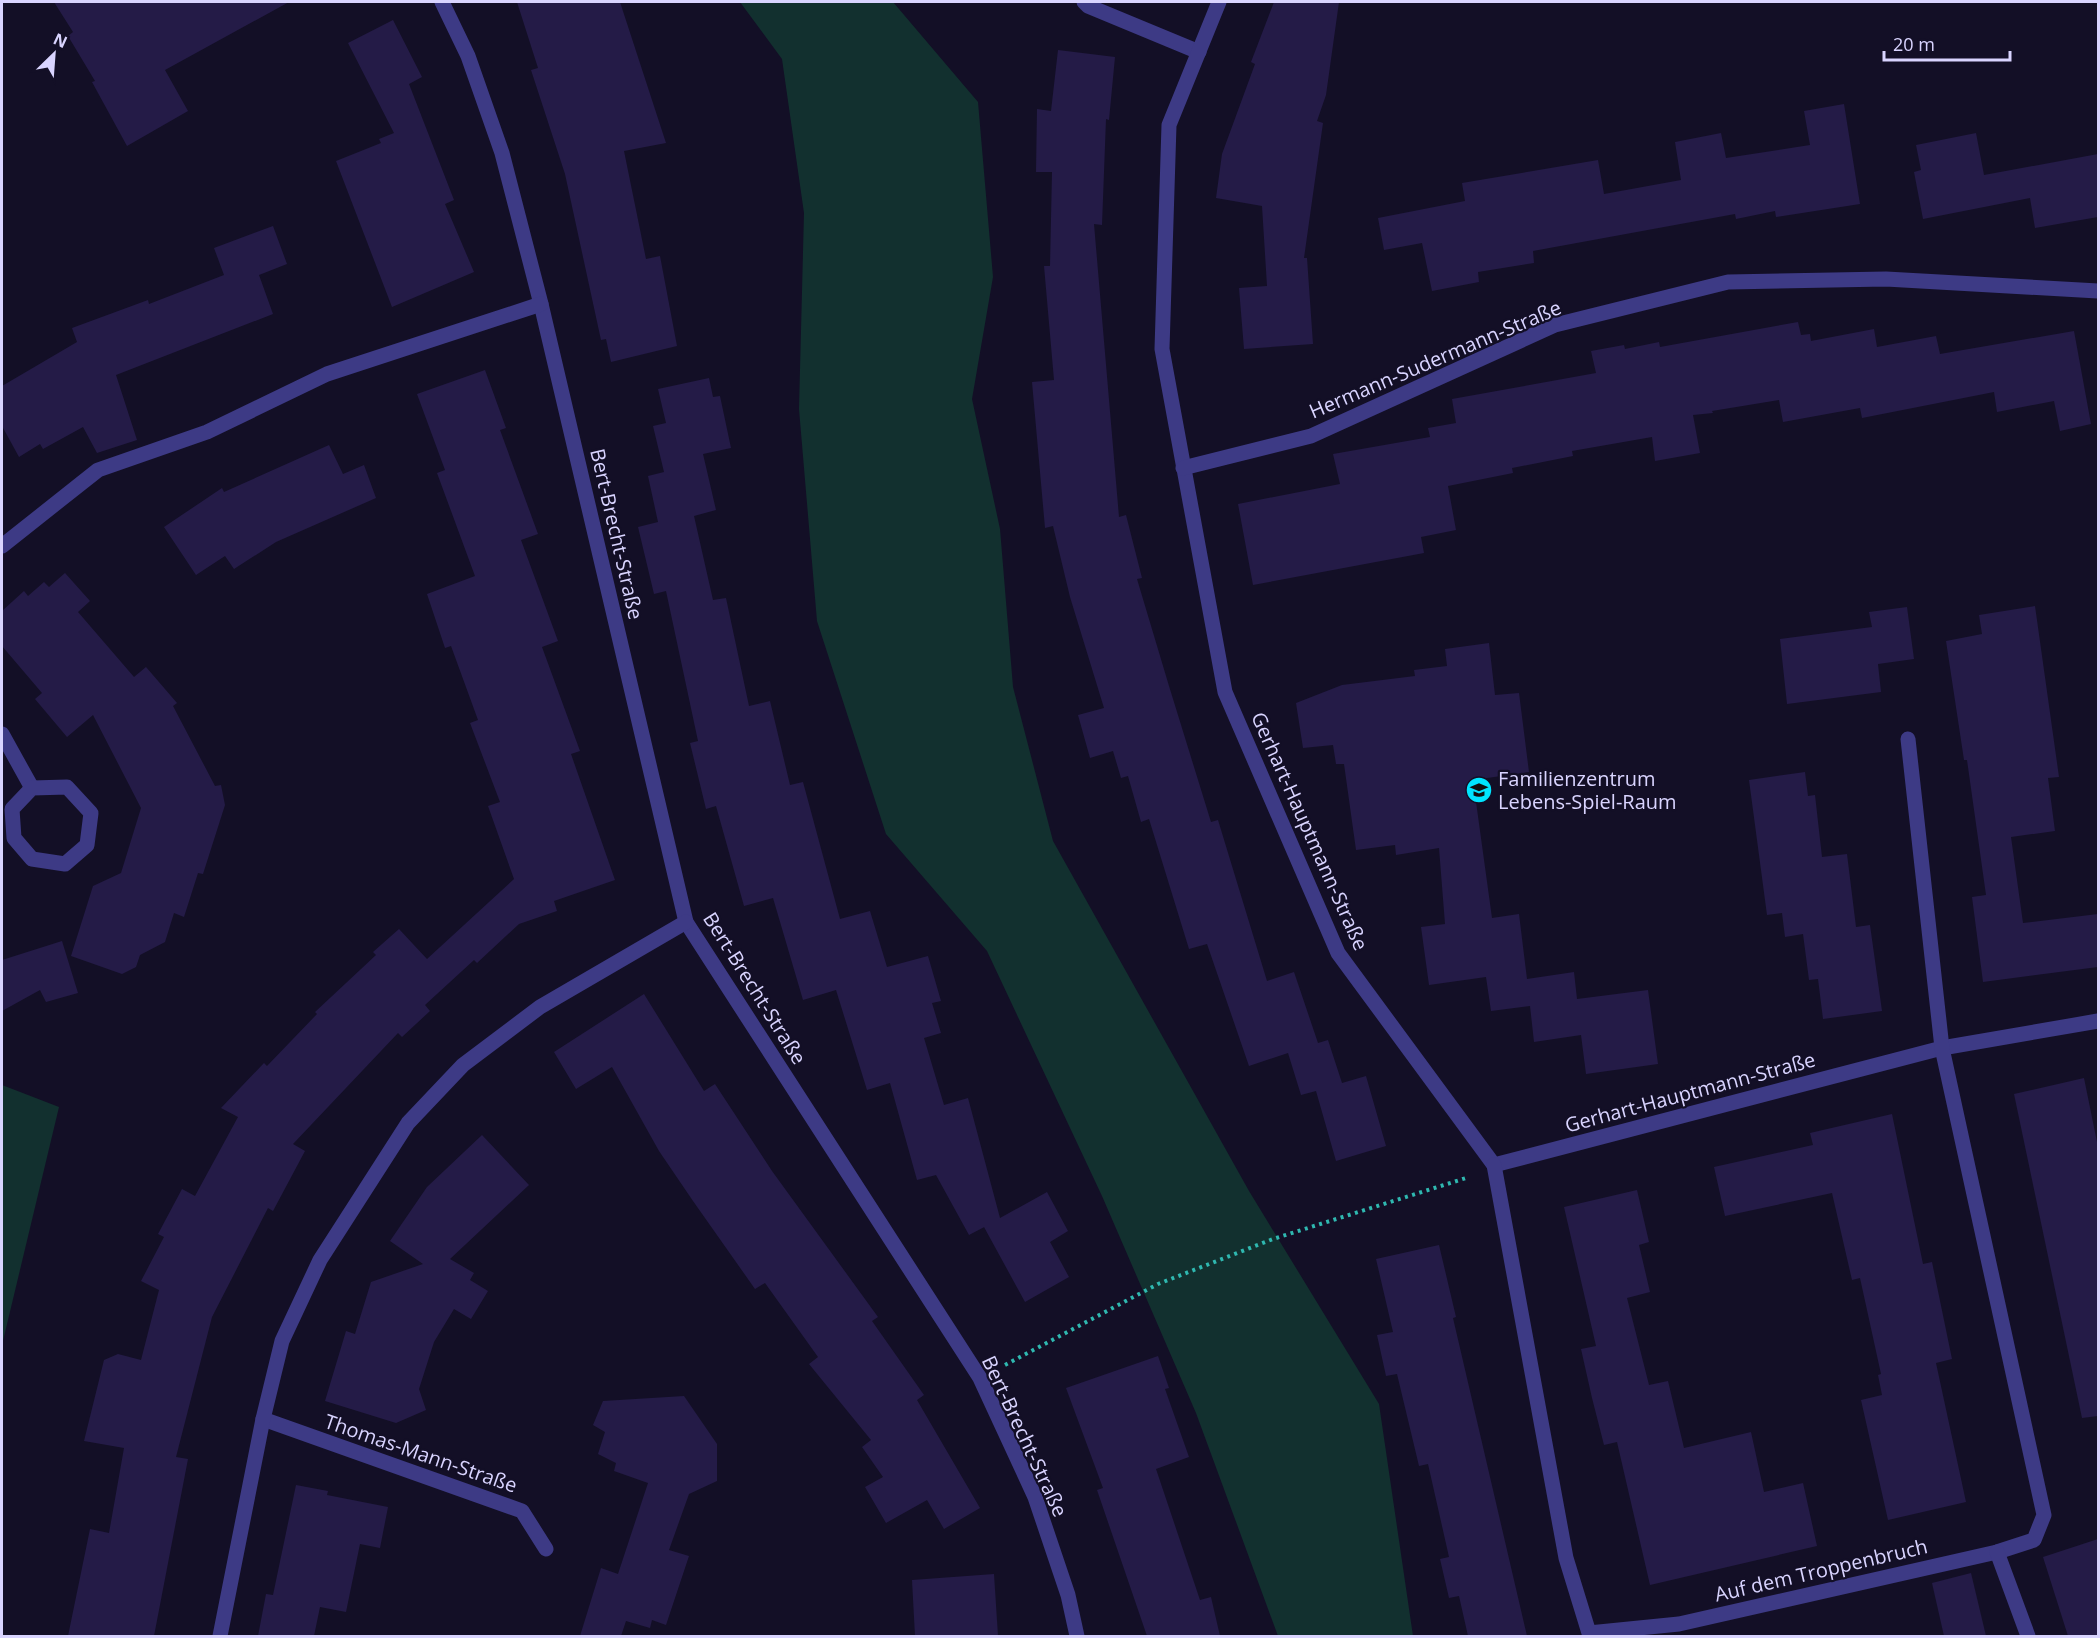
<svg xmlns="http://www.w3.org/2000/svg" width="2100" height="1638" font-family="'Open Sans',sans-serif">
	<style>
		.green { fill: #12302f }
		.building { fill: #241b47 }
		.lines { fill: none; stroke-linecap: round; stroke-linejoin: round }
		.path { stroke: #2fb8b0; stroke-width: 4; stroke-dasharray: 3 4.5; stroke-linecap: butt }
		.minor { stroke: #3d3a85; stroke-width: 15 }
		.labels { text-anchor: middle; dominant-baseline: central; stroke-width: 4.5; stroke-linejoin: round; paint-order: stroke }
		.street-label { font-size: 20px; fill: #d9d4ff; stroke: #130f26 }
		.poi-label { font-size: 20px; fill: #d9d4ff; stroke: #130f26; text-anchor: start }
	</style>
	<rect width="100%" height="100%" fill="#130f26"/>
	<g class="green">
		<path d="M 740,2 L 893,2 L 978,102 L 993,277 L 972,399 L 1000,529 L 1013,687 L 1053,841 L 1249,1191 L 1379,1404 L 1413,1636 L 1278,1636 L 1196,1413 L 1102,1196 L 987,951 L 886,834 L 817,621 L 799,409 L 804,213 L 782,59 Z"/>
		<path d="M 2,1085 L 59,1107 L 2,1345 Z"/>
	</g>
	<g class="building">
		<path d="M 54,2 L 289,2 L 165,70 L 188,111 L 127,146 L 92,82 L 95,81 L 68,36 L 73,32 Z"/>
		<path d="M 517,2 L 620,2 L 666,143 L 624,151 L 646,259 L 660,256 L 677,346 L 611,362 L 606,339 L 601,340 L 565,174 L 531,70 L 538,68 Z"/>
		<path d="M 1274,2 L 1339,2 L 1326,95 L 1317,121 L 1323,123 L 1304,258 L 1307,258 L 1313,344 L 1244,349 L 1239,288 L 1267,286 L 1262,206 L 1216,198 L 1222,154 L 1255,64 L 1251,62 Z"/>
		<path d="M 393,20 L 422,77 L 409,84 L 454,200 L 445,204 L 474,272 L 392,307 L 336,161 L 381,143 L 379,139 L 394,133 L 348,43 Z"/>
		<path d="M 1058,50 L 1115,57 L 1109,120 L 1106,119 L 1102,225 L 1094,224 L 1119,517 L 1126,515 L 1142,578 L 1137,579 L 1169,686 L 1211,822 L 1218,820 L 1267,981 L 1294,972 L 1318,1043 L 1328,1040 L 1342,1083 L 1366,1076 L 1386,1146 L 1336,1161 L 1316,1091 L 1301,1095 L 1288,1053 L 1249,1066 L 1207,944 L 1189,949 L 1149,819 L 1141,822 L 1128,776 L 1121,778 L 1113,751 L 1090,758 L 1078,715 L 1104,708 L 1070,597 L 1053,526 L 1045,528 L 1032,382 L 1054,380 L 1044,266 L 1050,266 L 1052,172 L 1036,172 L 1037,109 L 1051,111 Z"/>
		<path d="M 1844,104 L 1860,204 L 1776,217 L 1775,211 L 1736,219 L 1735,214 L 1533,251 L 1534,263 L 1478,272 L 1479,282 L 1432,291 L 1422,243 L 1384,250 L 1378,218 L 1465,201 L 1462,183 L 1598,160 L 1604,194 L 1681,180 L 1675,142 L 1721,133 L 1726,158 L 1810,145 L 1804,111 Z"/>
		<path d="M 1976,133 L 1984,175 L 2098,154 L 2098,217 L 2035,228 L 2030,198 L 1923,219 L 1914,172 L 1921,170 L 1916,145 Z"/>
		<path d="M 273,226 L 287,264 L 259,275 L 273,314 L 116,375 L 137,440 L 97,453 L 83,427 L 43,449 L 40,444 L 19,457 L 2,426 L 2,386 L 77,342 L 72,328 L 148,300 L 149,304 L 224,275 L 214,248 Z"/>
		<path d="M 1798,322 L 1801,335 L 1810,334 L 1811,341 L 1874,329 L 1877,347 L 1936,336 L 1940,354 L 2074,331 L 2091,424 L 2060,431 L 2054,401 L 1997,412 L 1994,392 L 1862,418 L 1860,408 L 1783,422 L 1779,400 L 1712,411 L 1713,413 L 1693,415 L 1700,453 L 1655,461 L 1652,437 L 1572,451 L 1573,456 L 1512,468 L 1513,473 L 1448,486 L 1456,530 L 1421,537 L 1424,553 L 1253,585 L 1238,504 L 1340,484 L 1333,454 L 1430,437 L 1428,428 L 1456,423 L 1452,399 L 1596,373 L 1591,351 L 1624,345 L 1625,349 L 1659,342 L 1660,347 Z"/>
		<path d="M 485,370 L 506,428 L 500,430 L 538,534 L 521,540 L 558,641 L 542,647 L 580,751 L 571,754 L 615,880 L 554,901 L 557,911 L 519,924 L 477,963 L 474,960 L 425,1005 L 430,1011 L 402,1037 L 398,1033 L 293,1144 L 305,1151 L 273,1211 L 268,1208 L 212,1317 L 176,1457 L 188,1459 L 154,1636 L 68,1636 L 90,1529 L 109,1533 L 124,1448 L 84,1441 L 104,1360 L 118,1354 L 141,1360 L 159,1290 L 141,1281 L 164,1237 L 158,1234 L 182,1189 L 195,1196 L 238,1117 L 221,1108 L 264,1063 L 267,1066 L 317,1014 L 315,1012 L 376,955 L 373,952 L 399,929 L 427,959 L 514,879 L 488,806 L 500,802 L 470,723 L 478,720 L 451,646 L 445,648 L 427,594 L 475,576 L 437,473 L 445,470 L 417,394 Z"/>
		<path d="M 709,378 L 713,397 L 720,396 L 731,448 L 703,454 L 716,510 L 694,516 L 713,600 L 726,598 L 749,706 L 770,701 L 790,785 L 803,782 L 840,919 L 870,911 L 887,967 L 928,956 L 941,1001 L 932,1003 L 941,1033 L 924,1038 L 944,1105 L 968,1098 L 1000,1218 L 1047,1192 L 1068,1231 L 1050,1242 L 1069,1277 L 1025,1302 L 984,1227 L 992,1223 L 969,1235 L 936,1175 L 917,1180 L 890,1083 L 867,1090 L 836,990 L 803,1000 L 773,898 L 744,906 L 716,806 L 706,809 L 690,743 L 698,741 L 666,591 L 654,594 L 638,527 L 658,522 L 648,476 L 664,472 L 653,426 L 666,423 L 658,389 Z"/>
		<path d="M 329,445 L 343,474 L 364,465 L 376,498 L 276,542 L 234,569 L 225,556 L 196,575 L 164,527 L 222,488 L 224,492 Z"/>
		<path d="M 65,573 L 90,601 L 78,612 L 134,677 L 146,667 L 177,703 L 173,706 L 215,786 L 221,785 L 225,805 L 203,874 L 198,873 L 184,917 L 174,913 L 165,942 L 140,955 L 136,967 L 122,974 L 71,956 L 93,886 L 121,873 L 141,808 L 93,715 L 67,737 L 35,699 L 42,693 L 2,646 L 2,611 L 24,591 L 28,596 L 44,582 L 49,587 Z"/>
		<path d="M 2035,606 L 2059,777 L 2048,778 L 2055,831 L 2011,837 L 2023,923 L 2098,914 L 2098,967 L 1983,982 L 1972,897 L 1986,895 L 1967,760 L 1964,760 L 1946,641 L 1982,634 L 1979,615 Z"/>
		<path d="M 1907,607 L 1914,659 L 1878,664 L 1881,692 L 1787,704 L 1780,639 L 1872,627 L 1869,612 Z"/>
		<path d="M 1489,643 L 1495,695 L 1519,693 L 1529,772 L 1473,780 L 1492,918 L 1519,914 L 1527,979 L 1574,972 L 1577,999 L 1648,990 L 1658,1064 L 1586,1074 L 1581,1035 L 1534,1042 L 1530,1006 L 1491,1011 L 1486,977 L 1429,985 L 1421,927 L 1445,924 L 1439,848 L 1396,855 L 1395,845 L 1356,850 L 1344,764 L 1336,764 L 1333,745 L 1303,748 L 1296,703 L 1342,685 L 1415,676 L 1414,670 L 1447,666 L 1445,649 Z"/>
		<path d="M 1805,772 L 1808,796 L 1815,795 L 1822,857 L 1847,854 L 1856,927 L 1870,925 L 1882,1011 L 1823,1019 L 1818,979 L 1809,980 L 1803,934 L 1785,937 L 1782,913 L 1767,915 L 1749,780 Z"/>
		<path d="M 62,941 L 78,993 L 46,1002 L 40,990 L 2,1011 L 2,960 Z"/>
		<path d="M 644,994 L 704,1091 L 715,1084 L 772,1171 L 878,1317 L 872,1321 L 924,1395 L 917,1400 L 980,1508 L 944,1529 L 927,1500 L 886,1523 L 865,1487 L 883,1477 L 862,1447 L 871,1440 L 809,1364 L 818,1357 L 765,1283 L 755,1289 L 693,1201 L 659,1151 L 612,1067 L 576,1089 L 554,1052 Z"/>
		<path d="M 2084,1078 L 2098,1147 L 2098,1416 L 2082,1418 L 2014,1094 Z"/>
		<path d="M 1892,1114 L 1923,1264 L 1932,1262 L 1952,1359 L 1936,1363 L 1966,1502 L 1888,1520 L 1861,1400 L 1882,1395 L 1878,1375 L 1881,1374 L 1860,1278 L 1852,1280 L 1832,1193 L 1725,1216 L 1714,1167 L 1813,1145 L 1810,1133 Z"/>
		<path d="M 482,1135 L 529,1185 L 450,1259 L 474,1273 L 470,1280 L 488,1291 L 471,1319 L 454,1309 L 434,1342 L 419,1389 L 426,1410 L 396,1423 L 325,1401 L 346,1331 L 355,1334 L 371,1282 L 423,1264 L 390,1241 L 427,1187 Z"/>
		<path d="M 1637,1190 L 1649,1242 L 1639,1245 L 1650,1292 L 1627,1298 L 1649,1385 L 1668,1381 L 1684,1448 L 1751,1432 L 1764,1492 L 1803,1483 L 1817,1546 L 1650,1585 L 1617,1442 L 1604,1445 L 1592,1398 L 1581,1349 L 1596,1346 L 1564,1207 Z"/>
		<path d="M 1439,1245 L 1456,1317 L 1453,1318 L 1527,1636 L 1468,1636 L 1459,1596 L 1449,1598 L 1440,1559 L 1449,1557 L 1428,1464 L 1419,1466 L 1397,1374 L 1386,1376 L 1377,1335 L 1393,1332 L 1376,1259 Z"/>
		<path d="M 1158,1356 L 1169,1388 L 1165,1389 L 1189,1457 L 1156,1469 L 1200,1600 L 1211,1597 L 1220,1636 L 1147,1636 L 1097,1490 L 1103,1488 L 1066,1388 Z"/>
		<path d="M 684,1396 L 717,1444 L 717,1481 L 689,1494 L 669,1550 L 689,1556 L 666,1625 L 652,1620 L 650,1628 L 626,1621 L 621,1636 L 580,1636 L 601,1568 L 618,1574 L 648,1483 L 614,1471 L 616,1463 L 598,1454 L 605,1432 L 593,1425 L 603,1401 Z"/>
		<path d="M 296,1485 L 328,1491 L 327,1495 L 388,1507 L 380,1548 L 360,1544 L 346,1612 L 320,1607 L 314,1636 L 258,1636 L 266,1594 L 273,1595 Z"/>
		<path d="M 2098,1539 L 2098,1636 L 2068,1636 L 2043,1557 Z"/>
		<path d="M 1971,1573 L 1986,1636 L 1944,1636 L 1932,1583 Z"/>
		<path d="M 994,1574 L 998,1636 L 915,1636 L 912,1580 Z"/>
	</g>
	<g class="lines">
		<path class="path" d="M 1005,1365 L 1158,1284 L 1273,1239 L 1466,1178"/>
		<g class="minor">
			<path d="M 442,2 L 468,56 L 502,153 L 541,304 L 686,922 L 980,1378 L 1035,1497 L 1068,1595 L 1077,1636"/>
			<path d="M 1084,2 L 1088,6 L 1199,52"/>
			<path d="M 1219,2 L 1169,125 L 1162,349 L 1225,692 L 1338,953 L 1494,1165 L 1942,1048 L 2098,1021"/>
			<path d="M 1183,468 L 1311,436 L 1555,325 L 1728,282 L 1886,279 L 2098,291"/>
			<path d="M 2,546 L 98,470 L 207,432 L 327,374 L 541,304"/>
			<path d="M 2,734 L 32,788"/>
			<path d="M 67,787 L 91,813 L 87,845 L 65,864 L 32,859 L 14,838 L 12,809 L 32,788 Z"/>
			<path d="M 1494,1165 L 1566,1558 L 1589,1633 L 1679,1624 L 1997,1552 L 2034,1540 L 2044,1515 L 1942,1048 L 1908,739"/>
			<path d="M 263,1419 L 522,1511 L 546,1549"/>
			<path d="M 1997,1552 L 2028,1636"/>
			<path d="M 220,1636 L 263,1419 L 282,1341 L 320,1260 L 408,1123 L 463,1065 L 540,1007 L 686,922"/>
		</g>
	</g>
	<defs>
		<symbol id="school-disc" viewBox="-11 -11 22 22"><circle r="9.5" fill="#00e5ff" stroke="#130f26"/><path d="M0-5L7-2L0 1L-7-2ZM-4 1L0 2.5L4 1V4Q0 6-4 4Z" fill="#111"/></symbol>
	</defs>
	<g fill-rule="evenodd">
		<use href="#school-disc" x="1464" y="775" width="30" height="30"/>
	</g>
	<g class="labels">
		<g class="street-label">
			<text transform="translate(1435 359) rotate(-23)">Hermann-Sudermann-Straße</text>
			<text transform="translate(617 534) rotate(77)">Bert-Brecht-Straße</text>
			<text transform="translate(1310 831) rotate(66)">Gerhart-Hauptmann-Straße</text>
			<text transform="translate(755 988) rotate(58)">Bert-Brecht-Straße</text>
			<text transform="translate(1690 1092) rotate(-15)">Gerhart-Hauptmann-Straße</text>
			<text transform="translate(1025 1436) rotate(65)">Bert-Brecht-Straße</text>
			<text transform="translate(421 1453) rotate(19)">Thomas-Mann-Straße</text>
			<text transform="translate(1821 1570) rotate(-13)">Auf dem Troppenbruch</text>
		</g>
		<g class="poi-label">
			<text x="1498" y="778">Familienzentrum<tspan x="1498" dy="23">Lebens-Spiel-Raum</tspan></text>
		</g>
	</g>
	<rect width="2100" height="1638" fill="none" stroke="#d9d4ff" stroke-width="6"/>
	<g transform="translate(54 54) rotate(25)" stroke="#130f26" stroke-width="4.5" paint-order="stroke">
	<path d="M0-4.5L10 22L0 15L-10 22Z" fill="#d9d4ff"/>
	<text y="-9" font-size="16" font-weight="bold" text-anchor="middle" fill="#d9d4ff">N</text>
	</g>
	<path d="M1884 51v9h126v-9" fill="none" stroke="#d9d4ff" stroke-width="3"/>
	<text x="1893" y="51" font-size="18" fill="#d9d4ff" stroke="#130f26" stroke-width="4.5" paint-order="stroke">20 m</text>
</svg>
